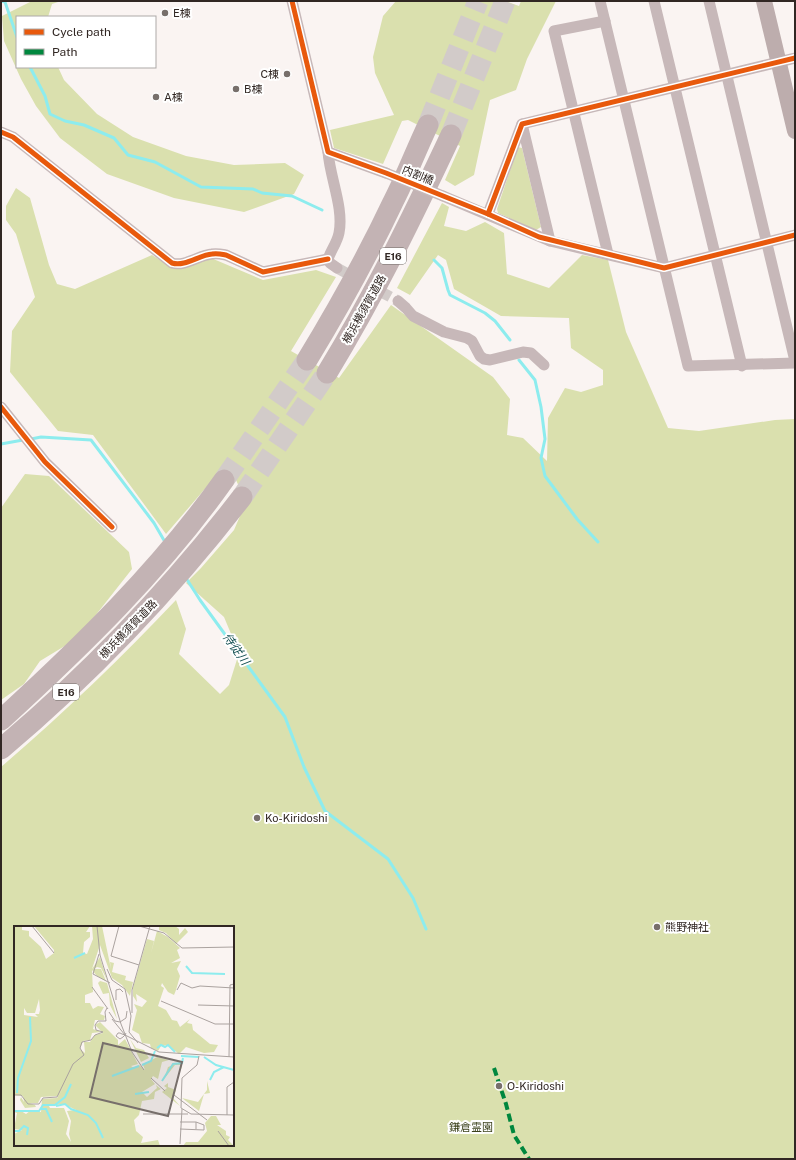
<svg xmlns="http://www.w3.org/2000/svg" width="796" height="1160" font-family="'Public Sans','Noto Sans JP',sans-serif">
	<style>
		.green { fill: #dae0ae; fill-rule: evenodd }
		.lines { fill: none; stroke-linecap: round; stroke-linejoin: round }
		.stream { stroke: #8decee; stroke-width: 3 }
		.street-tunnel { stroke: #d2cbc9; stroke-width: 11; stroke-dasharray: 11 5.5; stroke-linecap: butt }
		.highway-tunnel { stroke: #d2cbc9; stroke-width: 21; stroke-dasharray: 21 10; stroke-linecap: butt }
		.street { stroke: #c7b8b9; stroke-width: 11 }
		.secondary { stroke: #bdadad; stroke-width: 16 }
		.highway { stroke: #c3b3b4; stroke-width: 21 }
		.street-bridge { stroke: #c7b8b9; stroke-width: 11 }
		.quiet { stroke: #00873e; stroke-width: 4; stroke-dasharray: 8 4; stroke-linecap: butt }
		.cycleway-casing { stroke: #fff; stroke-width: 8 }
		.cycleway { stroke: #e8590c; stroke-width: 5 }
		.poi-dot { fill: #776f6b; stroke: #fff; stroke-width: 1.5 }
		.labels { text-anchor: middle; dominant-baseline: central; stroke-width: 4; stroke-linejoin: round; paint-order: stroke }
		.shield { fill: #fff; stroke: #6f6865; stroke-width: 1 }
		.shield-label { font-size: 10px; font-weight: bold; fill: #312723 }
		.poi-label { font-size: 11px; fill: #312723; stroke: #fff; text-anchor: start }
		.street-label { font-size: 11px; fill: #312723; stroke: #fff }
		.park-label { font-size: 11px; fill: #3b411b; stroke: #fff }
		.water-label { font-size: 12px; font-style: italic; fill: #124f51; stroke: #fff }
		.inset-river { fill: none; stroke: #8decee; stroke-width: 2 }
		.inset-road { fill: none; stroke: #aaa29f; stroke-width: 1 }
		.view { fill: #776f6b; fill-opacity: 0.15; stroke: #776f6b; stroke-width: 2 }
		.inset-edge { fill: none; stroke: #312723; stroke-width: 2 }
	</style>
	<rect width="100%" height="100%" fill="#faf4f2"/>
	<g class="green">
		<path d="M 32,1 L 61,1 L 52,4 L 48,17 L 17,17 L 17,67 L 58,67 L 64,80 L 97,114 L 133,137 L 186,156 L 234,165 L 285,163 L 304,175 L 294,194 L 244,212 L 174,198 L 107,174 L 60,138 L 36,106 L 21,79 L 4,41 L 2,16 Z"/>
		<path d="M 396,1 L 505,1 L 519,6 L 521,1 L 556,1 L 527,59 L 516,90 L 490,100 L 474,175 L 455,186 L 445,180 L 460,146 L 408,120 L 402,121 L 383,164 L 334,148 L 330,130 L 394,115 L 375,73 L 373,57 L 383,16 Z"/>
		<path d="M 518,147 L 522,148 L 541,227 L 536,230 L 498,213 L 497,209 Z"/>
		<path d="M 16,188 L 30,198 L 49,265 L 57,284 L 75,289 L 152,255 L 174,269 L 211,258 L 263,280 L 316,270 L 336,277 L 291,351 L 339,378 L 391,305 L 493,377 L 510,399 L 507,435 L 523,438 L 547,461 L 548,418 L 565,388 L 581,392 L 603,385 L 603,370 L 571,348 L 569,318 L 501,316 L 454,289 L 446,260 L 438,255 L 410,295 L 397,288 L 442,203 L 449,207 L 444,226 L 466,231 L 485,222 L 504,233 L 507,274 L 549,288 L 582,255 L 608,260 L 626,332 L 668,428 L 699,431 L 775,420 L 795,419 L 795,1159 L 1,1159 L 1,767 C 62,715 121,658 176,600 L 186,629 L 179,654 L 220,694 L 229,685 L 239,653 L 224,617 L 186,583 L 201,568 L 234,530 L 246,502 L 236,480 L 222,469 L 166,534 L 93,435 L 58,431 L 10,372 L 12,331 L 35,297 L 16,234 L 6,220 L 6,206 ZM 15,927 L 233,927 L 233,1145 L 15,1145 Z"/>
		<path d="M 25,474 L 49,476 L 129,552 L 132,569 L 95,616 L 73,641 L 40,661 L 24,684 L 1,700 L 1,508 Z"/>
	</g>
	<g class="lines">
		<g class="stream">
			<path d="M 1,1 L 5,2 L 17,37"/>
			<path d="M 30,67 L 45,96 L 50,114 L 65,121 L 84,125 L 114,138 L 128,155 L 155,162 L 201,187 L 253,189 L 262,193 L 292,196 L 322,210"/>
			<path d="M 434,260 L 442,268 L 448,290 L 450,295 L 485,313 L 495,321 L 510,340"/>
			<path d="M 519,360 L 535,380 L 541,407 L 545,439 L 541,458 L 545,476 L 577,519 L 598,542"/>
			<path d="M 31,439 L 41,437 L 91,440 L 154,523 L 165,542"/>
			<path d="M 1,444 L 23,440"/>
			<path d="M 186,578 L 200,600 L 285,717 L 304,767 L 325,811 L 388,859 L 413,898 L 426,929"/>
		</g>
		<path class="street-tunnel" d="M 337,268 L 398,301"/>
		<g class="highway-tunnel">
			<path d="M 428,125 L 478,1"/>
			<path d="M 451,135 L 505,1"/>
			<path d="M 224,480 L 307,360"/>
			<path d="M 242,497 L 327,373"/>
		</g>
		<g class="street">
			<path d="M 292,1 L 328,152 L 386,173"/>
			<path d="M 600,1 L 688,366 L 795,363"/>
			<path d="M 654,1 L 742,366"/>
			<path d="M 709,1 L 795,361"/>
			<path d="M 605,21 L 554,31 L 608,254"/>
			<path d="M 522,124 L 550,241"/>
			<path d="M 1,132 L 13,137 L 172,263 C 185,267 199,255 212,254 C 217,253 221,254 226,255 L 263,272 L 328,259"/>
			<path d="M 328,152 C 330,178 344,208 339,233 C 337,243 331,250 328,259 L 330,263 L 337,268"/>
			<path d="M 443,196 L 550,241 L 664,268 L 795,235"/>
			<path d="M 488,214 L 522,124 L 795,58"/>
			<path d="M 398,301 L 406,308 L 413,316 L 444,332 L 467,338 L 472,341 L 480,356 L 484,359 L 490,360 L 523,352 L 531,353 L 544,365"/>
			<path d="M 1,407 L 45,462 L 112,527"/>
		</g>
		<path class="secondary" d="M 764,1 L 795,131"/>
		<g class="highway">
			<path d="M 307,360 C 338,309 367,257 393,202 C 406,177 416,150 428,125"/>
			<path d="M 327,373 C 374,296 413,216 451,135"/>
			<path d="M 1,720 C 82,646 160,570 224,480"/>
			<path d="M 1,749 C 90,674 171,589 242,497"/>
		</g>
		<path class="street-bridge" d="M 386,173 L 443,196"/>
		<path class="quiet" d="M 494,1068 L 506,1104 L 514,1135 L 529,1159"/>
		<defs>
			<g id="cycleway">
				<path d="M 292,1 L 328,152 L 386,173 L 488,214 L 539,237 L 664,268 L 795,235"/>
				<path d="M 1,132 L 13,137 L 172,263 C 185,267 199,255 212,254 C 217,253 221,254 226,255 L 263,272 L 328,259"/>
				<path d="M 488,214 L 522,124 L 795,58"/>
				<path d="M 1,407 L 45,462 L 112,527"/>
			</g>
		</defs>
		<use href="#cycleway" class="cycleway-casing"/>
		<use href="#cycleway" class="cycleway"/>
	</g>
	<g class="poi-dot">
		<circle cx="165" cy="13" r="4"/>
		<circle cx="287" cy="74" r="4"/>
		<circle cx="236" cy="89" r="4"/>
		<circle cx="156" cy="97" r="4"/>
		<circle cx="257" cy="818" r="4"/>
		<circle cx="657" cy="927" r="4"/>
		<circle cx="499" cy="1086" r="4"/>
	</g>
	<g class="labels">
		<g class="shield">
			<rect x="380" y="248" width="26" height="16" rx="3"/>
			<rect x="53" y="684" width="26" height="16" rx="3"/>
		</g>
		<g class="shield-label">
			<text x="393" y="256">E16</text>
			<text x="66" y="692">E16</text>
		</g>
		<g class="poi-label">
			<text x="173" y="13">E棟</text>
			<text x="279" y="74" text-anchor="end">C棟</text>
			<text x="244" y="89">B棟</text>
			<text x="164" y="97">A棟</text>
			<text x="265" y="818">Ko-Kiridoshi</text>
			<text x="665" y="927">熊野神社</text>
			<text x="507" y="1086">O-Kiridoshi</text>
		</g>
		<g class="street-label">
			<text transform="translate(418 175) rotate(22)">内割橋</text>
			<text transform="translate(364 309) rotate(-61)">横浜横須賀道路</text>
			<text transform="translate(128 629) rotate(-46)">横浜横須賀道路</text>
		</g>
		<g class="park-label">
			<text x="471" y="1127">鎌倉霊園</text>
		</g>
		<g class="water-label">
			<text transform="translate(236 649) rotate(54)">侍従川</text>
		</g>
	</g>
	<g transform="translate(14 926)">
		<rect width="220" height="220" fill="#faf4f2"/>
		<path d="M 0,0 L 8,0 L 8,4 L 15,5 L 15,10 L 27,21 L 32,33 L 40,27 L 40,24 L 20,0 L 76,0 L 72,6 L 76,6 L 76,11 L 70,16 L 69,27 L 73,28 L 79,13 L 78,0 L 88,0 L 97,43 L 96,36 L 100,37 L 98,46 L 112,50 L 111,54 L 119,56 L 116,70 L 108,59 L 98,52 L 86,19 L 78,43 L 86,31 L 93,54 L 87,42 L 83,41 L 80,43 L 87,43 L 92,55 L 83,50 L 78,44 L 79,66 L 71,69 L 71,77 L 76,77 L 79,83 L 84,80 L 90,81 L 86,88 L 91,90 L 90,94 L 81,94 L 79,103 L 87,106 L 78,107 L 76,114 L 69,115 L 66,123 L 71,127 L 70,116 L 76,116 L 81,109 L 89,107 L 81,99 L 86,96 L 104,114 L 104,119 L 111,113 L 124,138 L 117,140 L 120,142 L 125,139 L 131,144 L 129,139 L 143,131 L 155,134 L 148,136 L 144,153 L 139,150 L 137,153 L 141,158 L 128,166 L 133,171 L 143,162 L 142,159 L 147,163 L 141,166 L 140,173 L 128,175 L 125,189 L 120,194 L 122,205 L 129,211 L 127,217 L 144,214 L 146,220 L 0,220 L 0,208 L 8,204 L 0,203 L 3,187 L 0,186 L 7,185 L 12,188 L 16,185 L 27,186 L 28,173 L 43,172 L 54,153 L 44,170 L 27,171 L 24,177 L 15,177 L 21,179 L 22,181 L 11,182 L 6,174 L 7,171 L 10,176 L 9,170 L 0,169 ZM 25,73 L 26,84 L 25,88 L 21,88 L 24,91 L 10,89 L 10,82 L 13,87 L 21,87 ZM 50,178 L 62,184 L 53,185 L 57,195 L 55,208 L 57,216 L 52,208 L 55,195 L 50,182 L 36,182 L 35,180 ZM 145,0 L 161,0 L 165,3 L 165,9 L 171,2 L 174,6 L 162,18 L 152,7 L 145,4 ZM 143,5 L 154,11 L 166,22 L 163,24 L 166,32 L 157,37 L 167,35 L 163,43 L 166,50 L 162,64 L 160,69 L 154,66 L 148,57 L 147,60 L 150,62 L 144,80 L 152,84 L 158,94 L 163,95 L 166,101 L 176,93 L 173,97 L 178,98 L 179,104 L 196,118 L 204,119 L 200,126 L 190,127 L 172,121 L 165,128 L 154,119 L 147,120 L 144,125 L 137,122 L 136,118 L 128,117 L 125,108 L 118,104 L 123,84 L 120,78 L 128,81 L 133,75 L 122,68 L 123,76 L 119,70 L 119,62 L 133,13 L 140,15 L 137,27 ZM 86,55 L 93,57 L 103,93 L 96,79 L 95,67 L 89,68 L 84,57 ZM 116,113 L 122,122 L 130,124 L 135,132 L 127,136 ZM 167,136 L 168,143 L 166,139 L 161,139 L 150,153 L 154,141 ZM 193,155 L 196,167 L 190,168 L 185,185 L 168,172 L 184,176 L 193,164 ZM 154,157 L 154,161 L 162,164 L 159,172 L 166,180 L 148,166 L 153,162 L 150,160 ZM 197,190 L 202,190 L 207,199 L 203,199 L 212,205 L 212,209 L 216,211 L 214,214 L 220,220 L 169,220 L 172,216 L 184,216 L 193,205 L 191,197 Z" fill="#dae0ae" fill-rule="evenodd"/>
		<path class="inset-river" d="M 60,32 L 71,27M 172,40 L 178,47 L 211,48M 143,122 L 147,119 L 151,121 L 154,119 L 161,126M 167,130 L 185,131M 190,131 L 202,139 L 220,144M 128,139 L 137,135 L 141,125M 98,150 L 125,140M 196,154 L 200,146 L 210,141M 148,155 L 159,138 L 168,137 L 169,132M 3,167 L 4,152 L 17,115 L 16,91M 121,168 L 135,166M 42,180 L 51,178 L 57,183 L 74,189 L 82,197 L 89,212M 27,183 L 32,183 L 38,196M 0,185 L 25,185 L 29,179 L 41,179 L 51,171 L 57,158M 0,205 L 5,205 L 10,200 L 14,202 L 13,209"/>
		<path class="inset-road" d="M 18,0 L 40,27M 83,0 L 86,29 L 107,98 L 118,126 L 130,144M 105,0 L 97,30 L 125,39M 125,0 L 150,7 L 168,22 L 220,21M 85,28 L 79,48 L 96,57M 93,43 L 98,54 L 111,63 L 117,90 L 115,106 L 124,117M 78,61 L 94,83M 163,64 L 167,57 L 178,62 L 186,60 L 220,62M 102,74 L 102,64 L 106,63 L 109,66M 147,75 L 201,98 L 220,98M 184,79 L 220,80M 95,86 L 101,95 L 106,96 L 112,92 L 113,85M 118,87 L 118,64 L 136,0M 98,93 L 111,109 L 145,126 L 220,131M 111,109 L 108,108 L 106,107 L 104,107 L 102,110 L 106,113 L 109,111 L 111,109 L 112,107M 185,130 L 183,139 L 168,152 L 167,182 L 177,188 L 220,189M 215,131 L 216,59 L 220,58M 137,152 L 151,165M 0,169 L 7,169 L 14,178 L 25,178 L 29,172 L 43,171 L 59,138 L 70,129 L 66,122 L 68,116 L 77,114 L 81,109 L 89,106 L 82,104 L 81,99 L 84,95 L 92,95 L 91,86 L 93,82M 160,169 L 193,194M 129,188 L 174,188M 213,189 L 213,161 L 220,156M 166,196 L 182,196 L 182,203M 166,203 L 190,204 L 190,199 L 182,196M 204,205 L 215,220M 166,218 L 168,183"/>
		<path class="view" d="M 89,117 L 168,136 L 154,190 L 76,171 Z"/>
		<rect width="220" height="220" class="inset-edge"/>
	</g>
	<rect width="796" height="1160" fill="none" stroke="#312723" stroke-width="4"/>
	<rect x="16" y="16" width="140" height="52" fill="#ffffff" stroke="#ada9a7"/>
	<rect x="24" y="29" width="20" height="6" fill="#e8590c" stroke="#ada9a7"/>
	<text x="52" y="36" font-size="12" fill="#312723">Cycle path</text>
	<rect x="24" y="49" width="20" height="6" fill="#00873e" stroke="#ada9a7"/>
	<text x="52" y="56" font-size="12" fill="#312723">Path</text>
</svg>
